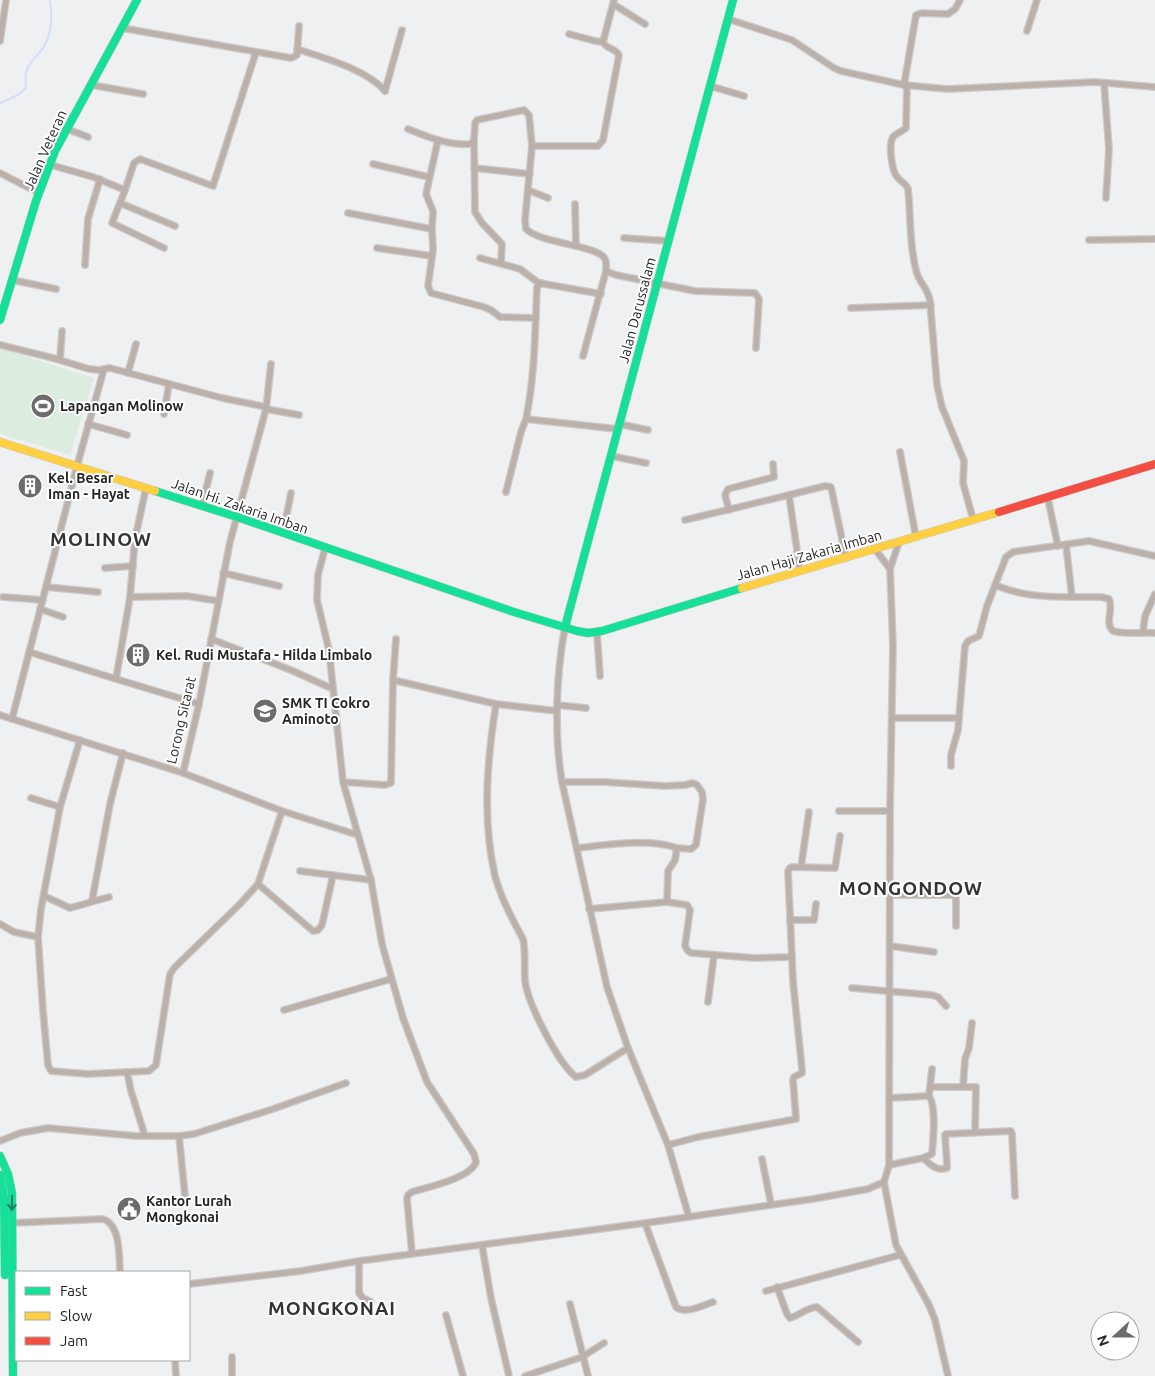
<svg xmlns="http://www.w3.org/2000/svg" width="1155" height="1376" font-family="Ubuntu,sans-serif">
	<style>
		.green { fill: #dcede0 }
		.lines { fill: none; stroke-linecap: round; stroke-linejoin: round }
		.stream { stroke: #d2def9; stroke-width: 2 }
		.street-casing { stroke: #cbcbcc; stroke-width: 8 }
		.fast-casing { stroke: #cbcbcc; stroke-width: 9 }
		.slow-casing { stroke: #cbcbcc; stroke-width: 9 }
		.jam-casing { stroke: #cbcbcc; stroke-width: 9 }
		.street { stroke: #bcb1aa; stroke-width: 5.5 }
		.fast { stroke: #16e098; stroke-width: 8 }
		.slow { stroke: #ffcf43; stroke-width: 8 }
		.jam { stroke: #f24e42; stroke-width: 8 }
		.oneway { stroke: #1e825f }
		.labels { text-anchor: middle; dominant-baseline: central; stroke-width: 4; stroke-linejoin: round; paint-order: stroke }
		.street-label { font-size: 14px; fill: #252526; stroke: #fff }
		.poi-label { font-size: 14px; font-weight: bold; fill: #252526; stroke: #fff; text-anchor: start }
		.district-label { font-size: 19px; font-weight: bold; letter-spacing: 1px; fill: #333436; stroke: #fff }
	</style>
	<rect width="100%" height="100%" fill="#eff0f1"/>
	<path class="green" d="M 0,348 L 94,378 L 70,455 L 0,434 Z"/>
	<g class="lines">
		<path class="stream" d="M 0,103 L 18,95 L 26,88 C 23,59 35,64 46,43 C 52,30 52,14 50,0"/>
		<defs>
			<g id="street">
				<path d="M 614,0 L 603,42 C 606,49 615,48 619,55 L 603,140 L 598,146 L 532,146 L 525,220 L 526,229 C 541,244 598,245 605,259 C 607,262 606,267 606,271 L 616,275 L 695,291 L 755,293 L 759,299 L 756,348"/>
				<path d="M 613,4 L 645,24"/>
				<path d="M 728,19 L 792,40 L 834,68 L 841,71 L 904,85 L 947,89 L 1095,82 L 1155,87"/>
				<path d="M 122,28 L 291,58 L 297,55 L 299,26"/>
				<path d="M 1027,31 L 1037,0"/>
				<path d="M 569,34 L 595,41 L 603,42"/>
				<path d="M 0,41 L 6,0"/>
				<path d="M 297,49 C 324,58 366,69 385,91"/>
				<path d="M 1104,83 L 1109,149 L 1106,198"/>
				<path d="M 91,85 L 143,94"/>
				<path d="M 904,85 L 916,15 L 922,13 L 948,14 L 955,9 L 960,0"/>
				<path d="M 907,85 L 906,128 C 902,132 896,133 893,137 C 888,145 892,171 897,177 C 901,182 906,183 908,189 C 911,215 909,244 916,270 C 919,284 927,285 930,301 L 937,385 L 942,407 L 964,461 L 963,483 L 973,519"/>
				<path d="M 710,86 L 744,96"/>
				<path d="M 385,91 L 402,30"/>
				<path d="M 67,129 L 88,137"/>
				<path d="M 408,129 C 428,137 449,146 470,144 L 474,141 L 475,123 L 477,120 L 524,110 L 529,115 L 532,146"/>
				<path d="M 474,141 L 475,212 L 482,223 L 502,244 L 501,263"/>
				<path d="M 373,164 L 429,177"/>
				<path d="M 51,165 L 93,177 L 125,190 L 120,203 L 175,226"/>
				<path d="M 474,168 L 530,174"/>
				<path d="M 0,173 L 39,193"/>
				<path d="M 125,190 L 134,163 L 140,159 L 213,186 L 256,52"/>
				<path d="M 528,190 L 548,198"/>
				<path d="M 120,203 L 112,223 L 164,248"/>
				<path d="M 575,204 L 576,246"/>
				<path d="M 348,213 L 432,229 L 433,211 L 426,194 L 438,140"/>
				<path d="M 432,229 L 433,250 L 428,286 L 431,293 L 484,307 L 491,310 L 500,317 L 536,318"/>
				<path d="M 624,238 L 669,241"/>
				<path d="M 1089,240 L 1155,239"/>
				<path d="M 377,248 L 432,256"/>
				<path d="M 480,258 L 520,269 L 540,284"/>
				<path d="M 85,265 L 88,219 L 100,179"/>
				<path d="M 12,280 L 56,289"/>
				<path d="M 601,294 L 545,284 L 541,283 L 537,287 C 535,331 535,375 526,419 L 617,429"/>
				<path d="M 851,308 L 931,305"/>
				<path d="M 0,345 L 53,358 L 89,369 L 99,370 L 110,368 L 222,398 L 266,407"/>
				<path d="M 583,356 L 606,271"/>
				<path d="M 60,360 L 62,331"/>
				<path d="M 128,373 L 136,344"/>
				<path d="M 266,409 L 299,415"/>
				<path d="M 164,414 L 169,384"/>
				<path d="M 88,424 L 127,435"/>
				<path d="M 619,424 L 648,430"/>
				<path d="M 900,452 L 916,537"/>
				<path d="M 611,456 L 646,463"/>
				<path d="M 506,492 L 521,432 L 526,419"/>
				<path d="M 789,495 L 825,486 L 831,487 L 846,558"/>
				<path d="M 1048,499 L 1058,546"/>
				<path d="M 202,506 L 210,473"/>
				<path d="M 729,510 L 725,495 L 728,489 L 774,477 L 773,464"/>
				<path d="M 685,520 L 789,495 L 800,571"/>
				<path d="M 283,533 L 291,493"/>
				<path d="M 325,548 L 318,575 L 317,600 L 329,650 L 343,782 L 371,880 L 382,944 L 403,1018 L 427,1082 L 474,1154 L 476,1162 C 471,1178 428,1187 412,1192 L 408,1195 L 407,1199 L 412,1254"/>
				<path d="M 875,549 L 890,569"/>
				<path d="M 105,568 L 133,566"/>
				<path d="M 223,573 L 279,586"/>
				<path d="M 995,585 C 1021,596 1045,597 1072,597 L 1066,545"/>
				<path d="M 46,587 L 98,592"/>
				<path d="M 3,597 L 43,600"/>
				<path d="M 130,597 L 187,596 L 218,601"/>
				<path d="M 1072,597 L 1101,597 L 1109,599 C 1114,609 1104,623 1113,631 C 1127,635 1141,632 1155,633"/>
				<path d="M 40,609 L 63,617"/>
				<path d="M 565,627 C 556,675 554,734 562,782 L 607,987 L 628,1048 L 668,1145 L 689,1217"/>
				<path d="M 1143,632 L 1145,616 L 1155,594"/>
				<path d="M 597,633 L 600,676"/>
				<path d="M 211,639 L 293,671 L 333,689"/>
				<path d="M 29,652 L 116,679 L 130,597 L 135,539 L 146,488"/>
				<path d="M 116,679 L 199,704"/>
				<path d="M 393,680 L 496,704"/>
				<path d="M 557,705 L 586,708"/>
				<path d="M 557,711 L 496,704 C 487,761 482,819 495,876 C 500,895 513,921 523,939 C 526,953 524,967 525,981 C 528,1004 558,1063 576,1077 L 585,1075 L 628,1048"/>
				<path d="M 0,715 L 183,773 L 199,704 L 230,542 L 266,409 L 271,364"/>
				<path d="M 893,718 L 959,718"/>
				<path d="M 12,719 L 77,466 L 104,369"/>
				<path d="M 80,740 L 60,807 L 41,909 L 38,937 L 43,1011 L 48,1065 L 51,1071 L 88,1074 L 149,1071 L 156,1065 L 157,1058 L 170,974 L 175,967 L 240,904 L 258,884 L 282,811"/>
				<path d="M 951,766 L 951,755 L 958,730 L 965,646 L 968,641 L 979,636 L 987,606 L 1006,557 L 1013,552 L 1089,541 L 1155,556"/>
				<path d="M 183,773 L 282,811 L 358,835"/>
				<path d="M 343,782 L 385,785 L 391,783 L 393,680 L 396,639"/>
				<path d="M 562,782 L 604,782 L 665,786 L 685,785 L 693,783 L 697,785 L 702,792 L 703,799 L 696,845 L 691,849 L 677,848 L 675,860 L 668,871 L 667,902"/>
				<path d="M 31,798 L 60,807"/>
				<path d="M 839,811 L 890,811"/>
				<path d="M 577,848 C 607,845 648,838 677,848"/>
				<path d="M 801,867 L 809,812"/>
				<path d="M 300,871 L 371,880"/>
				<path d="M 258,884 L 313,931 L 318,930 L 322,925 L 333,875"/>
				<path d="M 891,895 L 953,895 L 956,898 L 956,926"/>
				<path d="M 44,896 L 70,908 L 109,897"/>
				<path d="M 92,901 L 110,804 L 123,753"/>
				<path d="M 589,909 L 667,902 L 687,905 L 690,910 L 685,946 L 688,951 L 691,953 L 755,958 L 792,957"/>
				<path d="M 790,920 L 814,920 L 816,904"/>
				<path d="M 0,924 L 14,932 L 38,937"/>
				<path d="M 890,946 L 934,952"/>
				<path d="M 852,988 L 932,995 L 938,997 L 946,1006"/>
				<path d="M 708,1002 L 714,955"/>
				<path d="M 284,1010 L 391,979"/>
				<path d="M 127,1072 L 131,1091 L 145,1136"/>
				<path d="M 931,1087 L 976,1087 L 975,1132"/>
				<path d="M 963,1087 L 965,1059 L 969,1048 L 972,1023"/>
				<path d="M 929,1096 L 932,1069"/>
				<path d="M 179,1136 L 185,1196"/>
				<path d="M 0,1141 L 20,1133 L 48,1128 L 136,1136 L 179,1136 L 194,1134 L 273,1109 L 346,1083"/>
				<path d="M 668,1145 L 698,1137 L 796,1119 L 793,1080 L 794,1077 L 802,1073 L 802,1069 L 793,981 L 788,871 L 790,868 L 792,867 L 835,868 L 840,836"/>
				<path d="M 923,1158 C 930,1164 937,1172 947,1168 L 947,1165 L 945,1135 L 946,1134 L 1011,1131 L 1012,1134 L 1015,1196"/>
				<path d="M 762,1159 L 771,1204"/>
				<path d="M 889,1165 L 923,1158 L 932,1154 C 933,1140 937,1107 929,1096 L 889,1098"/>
				<path d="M 884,1182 L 896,1245 L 929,1305 L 935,1320 L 948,1376"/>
				<path d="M 12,1223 L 103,1219 C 121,1225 119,1257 120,1272"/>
				<path d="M 645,1223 L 676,1307 C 685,1315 703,1305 713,1302"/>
				<path d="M 482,1245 L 491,1298 L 509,1376"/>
				<path d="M 359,1261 L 359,1293 L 363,1298 L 371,1302"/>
				<path d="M 189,1284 L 301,1271 L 359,1261 L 660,1221 L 813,1199 L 868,1189 L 884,1182 L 889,1165 L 890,811 L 893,646 L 890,569 L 899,542"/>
				<path d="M 777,1287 L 787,1314 L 790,1318 C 800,1315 806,1308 817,1307 L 858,1342"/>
				<path d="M 766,1291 L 900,1255"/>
				<path d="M 570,1304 L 588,1376"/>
				<path d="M 446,1315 L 463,1376"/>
				<path d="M 232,1357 L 232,1376"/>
				<path d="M 175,1360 L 176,1376"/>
				<path d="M 525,1376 L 582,1357 L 604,1343"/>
			</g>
			<g id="fast">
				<path d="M 0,320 L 36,201 L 55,151 L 137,0"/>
				<path d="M 155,491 L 237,517 L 514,612 L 577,631 L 588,633 L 602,631 L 742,588"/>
				<path d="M 565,627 L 733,0"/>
				<path d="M 0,1156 L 8,1174 L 12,1193 L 13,1376"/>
				<path d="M 0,1175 L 4,1196 L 5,1275"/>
			</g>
			<g id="slow">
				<path d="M 0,442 L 155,491"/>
				<path d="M 742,588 L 999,512"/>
			</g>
			<path id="jam" d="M 999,512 L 1155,464"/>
		</defs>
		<use href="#street" class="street-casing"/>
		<use href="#fast" class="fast-casing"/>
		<use href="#slow" class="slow-casing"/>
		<use href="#jam" class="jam-casing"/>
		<use href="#street" class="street"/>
		<use href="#fast" class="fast"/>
		<use href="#slow" class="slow"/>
		<use href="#jam" class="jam"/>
	</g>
	<defs><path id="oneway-shaft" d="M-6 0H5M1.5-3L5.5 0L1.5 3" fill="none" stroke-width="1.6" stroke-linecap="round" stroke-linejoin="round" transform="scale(1.25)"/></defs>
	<use class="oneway" href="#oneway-shaft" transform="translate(12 1203) rotate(91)"/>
	<defs>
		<symbol id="stadium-disc" viewBox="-11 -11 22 22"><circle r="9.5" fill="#6c6c6d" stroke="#fff"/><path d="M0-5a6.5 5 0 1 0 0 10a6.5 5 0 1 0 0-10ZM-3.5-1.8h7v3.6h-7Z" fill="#fff"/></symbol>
		<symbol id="building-disc" viewBox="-11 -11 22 22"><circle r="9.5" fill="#6c6c6d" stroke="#fff"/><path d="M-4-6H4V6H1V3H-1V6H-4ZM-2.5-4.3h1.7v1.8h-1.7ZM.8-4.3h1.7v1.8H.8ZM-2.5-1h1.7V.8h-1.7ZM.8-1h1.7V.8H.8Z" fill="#fff"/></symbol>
		<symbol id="school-disc" viewBox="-11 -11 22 22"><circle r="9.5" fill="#6c6c6d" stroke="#fff"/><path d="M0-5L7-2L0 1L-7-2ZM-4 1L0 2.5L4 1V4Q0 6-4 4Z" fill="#fff"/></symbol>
		<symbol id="civic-disc" viewBox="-11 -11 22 22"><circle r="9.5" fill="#6c6c6d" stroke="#fff"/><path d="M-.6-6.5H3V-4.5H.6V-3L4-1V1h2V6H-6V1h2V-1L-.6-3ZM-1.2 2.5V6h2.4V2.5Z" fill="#fff"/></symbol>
	</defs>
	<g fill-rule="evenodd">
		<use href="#stadium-disc" x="29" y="392" width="28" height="28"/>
		<use href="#building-disc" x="16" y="472" width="28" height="28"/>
		<use href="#building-disc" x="124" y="641" width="28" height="28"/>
		<use href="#school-disc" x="251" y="697" width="28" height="28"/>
		<use href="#civic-disc" x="115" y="1195" width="28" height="28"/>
	</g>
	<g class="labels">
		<g class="street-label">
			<text transform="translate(45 150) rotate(-66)">Jalan Veteran</text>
			<text transform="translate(637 310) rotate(-75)">Jalan Darussalam</text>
			<text transform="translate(240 506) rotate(19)">Jalan Hi. Zakaria Imban</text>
			<text transform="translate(809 555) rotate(-16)">Jalan Haji Zakaria Imban</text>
			<text transform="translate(181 720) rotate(-77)">Lorong Sitarat</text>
		</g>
		<g class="poi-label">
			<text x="60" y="406">Lapangan Molinow</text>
			<text x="48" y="478">Kel. Besar<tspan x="48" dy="16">Iman - Hayat</tspan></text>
			<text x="156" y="655">Kel. Rudi Mustafa - Hilda Limbalo</text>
			<text x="282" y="703">SMK TI Cokro<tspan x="282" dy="16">Aminoto</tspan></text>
			<text x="146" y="1201">Kantor Lurah<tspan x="146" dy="16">Mongkonai</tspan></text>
		</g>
		<g class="district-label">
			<text x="101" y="539">MOLINOW</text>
			<text x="911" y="888">MONGONDOW</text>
			<text x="332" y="1308">MONGKONAI</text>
		</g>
	</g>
	<rect x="15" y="1271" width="175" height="90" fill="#ffffff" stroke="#a8a8a8"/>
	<rect x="25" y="1287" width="25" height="8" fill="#16e098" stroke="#a8a8a8"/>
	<text x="60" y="1296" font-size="15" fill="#252526">Fast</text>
	<rect x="25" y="1312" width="25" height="8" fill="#ffcf43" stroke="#a8a8a8"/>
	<text x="60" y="1321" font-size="15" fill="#252526">Slow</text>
	<rect x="25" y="1337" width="25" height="8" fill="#f24e42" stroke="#a8a8a8"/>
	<text x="60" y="1346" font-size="15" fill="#252526">Jam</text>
	<g transform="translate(1115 1336) rotate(249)"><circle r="24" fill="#ffffff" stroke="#a8a8a8"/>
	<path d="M0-4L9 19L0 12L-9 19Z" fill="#6c6c6d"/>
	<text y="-8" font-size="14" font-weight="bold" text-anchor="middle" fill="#252526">N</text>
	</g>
</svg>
